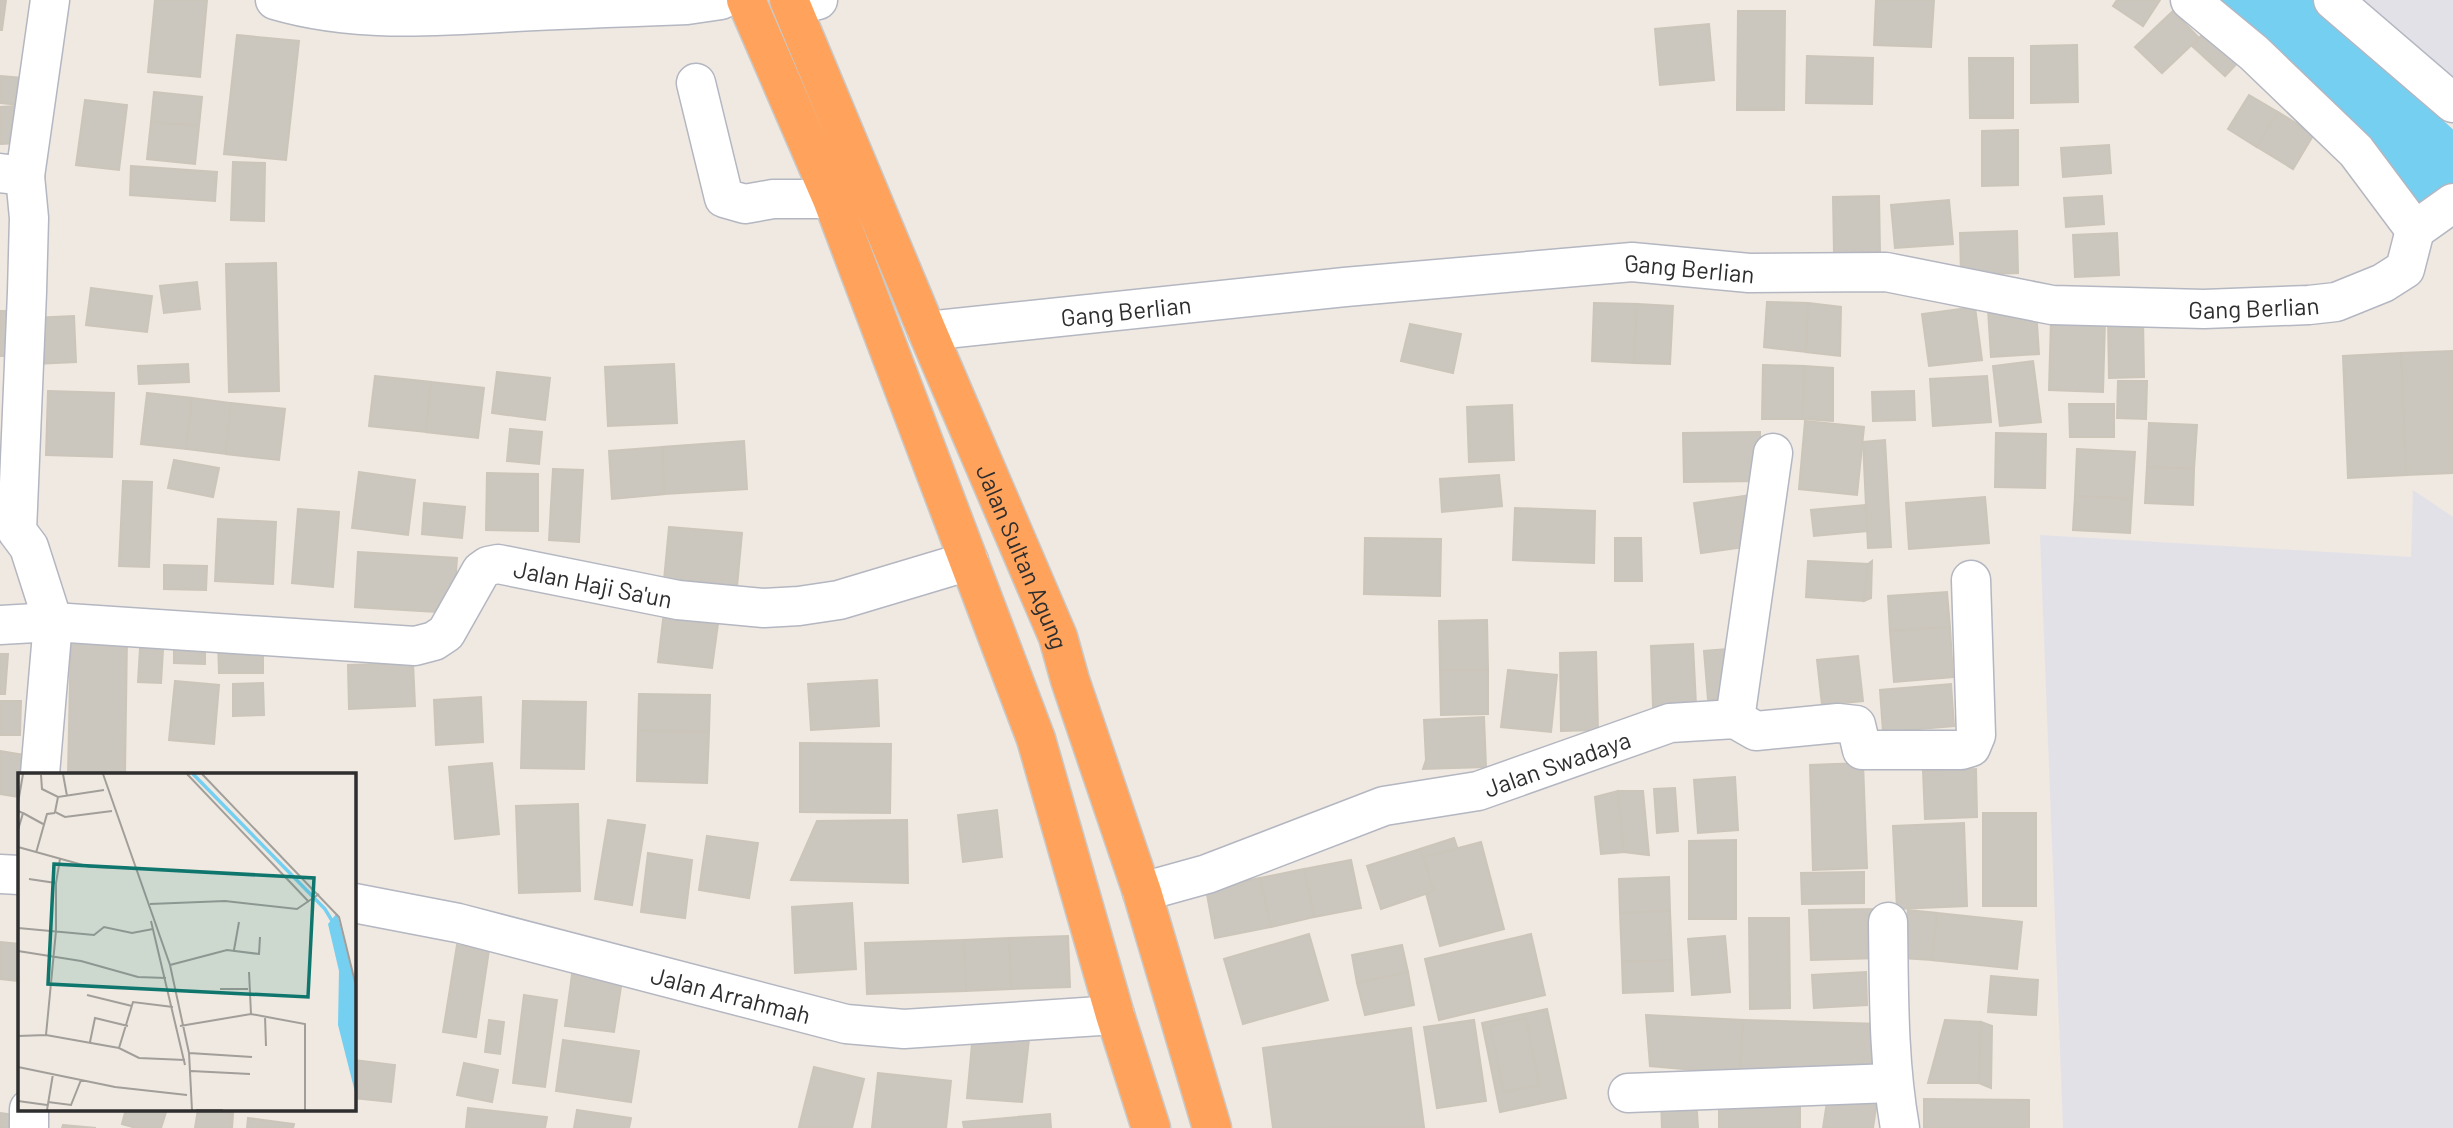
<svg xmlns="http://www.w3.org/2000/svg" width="2453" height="1128" font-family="Barlow,sans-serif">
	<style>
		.industrial { fill: #e3e1e8 }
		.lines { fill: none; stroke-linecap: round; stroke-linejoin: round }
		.river { stroke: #75cff0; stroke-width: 77 }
		.building { fill: #cbc7bf; stroke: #cbc5ba; stroke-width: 2 }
		.minor-casing { stroke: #b4b7c1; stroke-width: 41 }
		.highway-casing { stroke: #c9c9c9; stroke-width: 41 }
		.minor { stroke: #fff; stroke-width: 38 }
		.highway { stroke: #ffa35c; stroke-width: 38 }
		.labels { text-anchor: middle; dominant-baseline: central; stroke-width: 6; stroke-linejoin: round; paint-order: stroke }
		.street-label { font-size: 24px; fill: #2e2e2e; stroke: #fff }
		.inset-river { fill: none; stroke: #75cff0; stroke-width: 3.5 }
		.inset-road { fill: none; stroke: #a29e99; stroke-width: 2 }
		.view { fill: #0f766e; fill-opacity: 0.15; stroke: #0f766e; stroke-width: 3.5 }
		.inset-edge { fill: none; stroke: #2e2e2e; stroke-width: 3.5 }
	</style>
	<rect width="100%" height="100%" fill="#efe9e1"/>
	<g class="industrial">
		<path d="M 2343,0 L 2453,0 L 2453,100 Z"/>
		<path d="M 2413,490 L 2453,517 L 2453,1128 L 2063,1128 L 2040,535 L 2411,557 Z"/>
	</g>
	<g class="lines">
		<path class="river" d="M 2256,0 L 2453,182"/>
	</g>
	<g class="building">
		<path d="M 0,0 L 6,0 L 2,30 L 0,30 Z"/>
		<path d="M 155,0 L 207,0 L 200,77 L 148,72 Z"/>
		<path d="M 1876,0 L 1934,0 L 1931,47 L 1874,45 Z"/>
		<path d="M 2117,0 L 2160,0 L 2143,26 L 2113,6 Z"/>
		<path d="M 1738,11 L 1785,11 L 1784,110 L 1737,110 Z"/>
		<path d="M 2173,11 L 2199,38 L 2162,73 L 2135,47 Z"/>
		<path d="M 1709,24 L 1714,80 L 1660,85 L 1655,29 Z"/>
		<path d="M 2210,26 L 2244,56 L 2225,76 L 2192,46 Z"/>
		<path d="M 237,35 L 299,41 L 286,160 L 224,154 Z"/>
		<path d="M 2077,45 L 2078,102 L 2031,103 L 2031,46 Z"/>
		<path d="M 1807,56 L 1873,58 L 1872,104 L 1806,103 Z"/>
		<path d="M 1969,58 L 2013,58 L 2013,118 L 1970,118 Z"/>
		<path d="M 0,76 L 23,78 L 20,105 L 0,103 Z"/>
		<path d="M 154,92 L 202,97 L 199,126 L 151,122 Z"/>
		<path d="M 2249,95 L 2278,112 L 2257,147 L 2228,129 Z"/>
		<path d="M 85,100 L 127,105 L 119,170 L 76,165 Z"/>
		<path d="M 15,106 L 18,143 L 0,144 L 0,107 Z"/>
		<path d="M 2278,112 L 2314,134 L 2293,169 L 2257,147 Z"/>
		<path d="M 151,122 L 199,126 L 195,164 L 147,159 Z"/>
		<path d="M 2018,130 L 2018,185 L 1982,186 L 1982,131 Z"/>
		<path d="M 2109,145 L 2111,173 L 2063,177 L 2061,148 Z"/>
		<path d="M 233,162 L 265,163 L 264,221 L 231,220 Z"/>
		<path d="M 131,166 L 217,172 L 215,201 L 130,195 Z"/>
		<path d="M 1879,196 L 1880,252 L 1834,253 L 1833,197 Z"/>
		<path d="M 2102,196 L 2104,224 L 2066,227 L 2064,198 Z"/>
		<path d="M 1949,200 L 1953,244 L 1895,248 L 1891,205 Z"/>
		<path d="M 2017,231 L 2018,273 L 1961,275 L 1960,233 Z"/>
		<path d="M 2117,233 L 2119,275 L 2075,277 L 2073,235 Z"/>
		<path d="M 276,263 L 279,391 L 229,392 L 226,264 Z"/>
		<path d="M 197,282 L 200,309 L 164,313 L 160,286 Z"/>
		<path d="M 91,288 L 152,296 L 147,332 L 86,325 Z"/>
		<path d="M 1767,302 L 1808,303 L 1806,352 L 1764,347 Z"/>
		<path d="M 1594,303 L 1637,304 L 1634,363 L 1592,361 Z"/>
		<path d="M 1808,303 L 1841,307 L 1840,356 L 1806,352 Z"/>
		<path d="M 1637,304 L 1673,306 L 1670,364 L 1634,363 Z"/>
		<path d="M 1975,307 L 1982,360 L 1929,366 L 1922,314 Z"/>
		<path d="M 2036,308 L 2039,354 L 1991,357 L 1988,310 Z"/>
		<path d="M 0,311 L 15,311 L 14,356 L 0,356 Z"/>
		<path d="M 74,316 L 76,362 L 35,364 L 32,318 Z"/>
		<path d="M 2051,319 L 2105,320 L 2103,392 L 2049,390 Z"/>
		<path d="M 2108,319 L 2143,319 L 2144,377 L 2109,378 Z"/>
		<path d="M 1410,324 L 1461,334 L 1453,373 L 1401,361 Z"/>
		<path d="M 2453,351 L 2453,473 L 2406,475 L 2401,353 Z"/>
		<path d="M 2401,353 L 2406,475 L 2348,478 L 2343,356 Z"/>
		<path d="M 2033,361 L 2041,422 L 2000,426 L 1993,366 Z"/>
		<path d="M 188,364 L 189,382 L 139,384 L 138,366 Z"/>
		<path d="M 674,364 L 677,423 L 608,426 L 605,367 Z"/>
		<path d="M 1763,365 L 1804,366 L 1803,419 L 1762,419 Z"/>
		<path d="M 1804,366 L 1833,368 L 1833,421 L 1803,419 Z"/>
		<path d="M 497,372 L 550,378 L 545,420 L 492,413 Z"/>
		<path d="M 375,376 L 431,382 L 426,432 L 369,426 Z"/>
		<path d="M 1987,376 L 1991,422 L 1933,426 L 1930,379 Z"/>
		<path d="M 2118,381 L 2147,381 L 2146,419 L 2117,418 Z"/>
		<path d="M 431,382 L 484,388 L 478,438 L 426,432 Z"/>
		<path d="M 48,391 L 114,393 L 112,457 L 46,455 Z"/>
		<path d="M 1914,391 L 1915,420 L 1873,421 L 1872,392 Z"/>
		<path d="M 147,393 L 192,398 L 186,449 L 141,444 Z"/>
		<path d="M 192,398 L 231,403 L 226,454 L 186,449 Z"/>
		<path d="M 231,403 L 285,409 L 279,460 L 226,454 Z"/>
		<path d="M 2069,404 L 2114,404 L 2114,437 L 2070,437 Z"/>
		<path d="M 1512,405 L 1514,460 L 1469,462 L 1467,407 Z"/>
		<path d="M 1805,421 L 1864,427 L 1857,495 L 1799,489 Z"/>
		<path d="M 2149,423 L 2197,425 L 2194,469 L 2147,467 Z"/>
		<path d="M 510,429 L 542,432 L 539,464 L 507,461 Z"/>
		<path d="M 1760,432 L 1760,481 L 1684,482 L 1683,433 Z"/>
		<path d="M 1996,433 L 2046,434 L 2045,488 L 1995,487 Z"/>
		<path d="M 1885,440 L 1891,547 L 1868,548 L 1863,442 Z"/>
		<path d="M 744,441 L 747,489 L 665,494 L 662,447 Z"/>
		<path d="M 662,447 L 665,494 L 612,499 L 609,451 Z"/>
		<path d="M 2077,449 L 2135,452 L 2132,499 L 2075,496 Z"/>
		<path d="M 174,460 L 219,468 L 213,497 L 168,488 Z"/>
		<path d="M 2147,467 L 2194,469 L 2193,505 L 2145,503 Z"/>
		<path d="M 553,469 L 583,470 L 579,542 L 549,540 Z"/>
		<path d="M 359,472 L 415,480 L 408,535 L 352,528 Z"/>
		<path d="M 487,473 L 538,474 L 538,531 L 486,530 Z"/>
		<path d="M 1499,475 L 1502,506 L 1442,512 L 1440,479 Z"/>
		<path d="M 123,481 L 152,482 L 149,567 L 119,566 Z"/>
		<path d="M 1752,495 L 1759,545 L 1701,553 L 1694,503 Z"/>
		<path d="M 2075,496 L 2132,499 L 2130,533 L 2073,530 Z"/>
		<path d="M 1985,497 L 1989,543 L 1909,549 L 1906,503 Z"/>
		<path d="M 424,503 L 465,507 L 462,538 L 422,534 Z"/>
		<path d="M 1865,505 L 1867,531 L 1814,536 L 1811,510 Z"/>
		<path d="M 1515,508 L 1595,511 L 1594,563 L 1513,560 Z"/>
		<path d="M 298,509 L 339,512 L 333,587 L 292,583 Z"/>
		<path d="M 218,519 L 276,522 L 273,584 L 215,581 Z"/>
		<path d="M 669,527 L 742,533 L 737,587 L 664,580 Z"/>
		<path d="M 1365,538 L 1441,539 L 1440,596 L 1364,594 Z"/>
		<path d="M 1615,538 L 1641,538 L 1642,581 L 1615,581 Z"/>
		<path d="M 358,552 L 457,558 L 453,613 L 355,607 Z"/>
		<path d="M 1808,561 L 1868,564 L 1864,601 L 1806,597 Z"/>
		<path d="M 1872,561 L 1871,598 L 1864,601 L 1868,564 Z"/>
		<path d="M 164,565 L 207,566 L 206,590 L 164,589 Z"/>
		<path d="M 1947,592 L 1950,627 L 1890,631 L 1888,596 Z"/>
		<path d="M 665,603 L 720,609 L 712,668 L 658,662 Z"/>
		<path d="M 1487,620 L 1488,670 L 1440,670 L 1439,621 Z"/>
		<path d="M 1950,627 L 1953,677 L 1894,682 L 1890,631 Z"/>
		<path d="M 141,632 L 164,633 L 161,683 L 138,682 Z"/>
		<path d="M 71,636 L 127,637 L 125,774 L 68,774 Z"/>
		<path d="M 174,636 L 205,636 L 205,664 L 174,663 Z"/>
		<path d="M 263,640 L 263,673 L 219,673 L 218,641 Z"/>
		<path d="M 1693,644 L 1696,705 L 1653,707 L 1651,646 Z"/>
		<path d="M 1740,648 L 1744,697 L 1708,700 L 1704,651 Z"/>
		<path d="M 1596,652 L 1598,730 L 1561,731 L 1560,653 Z"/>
		<path d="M 0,654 L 8,654 L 5,694 L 0,694 Z"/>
		<path d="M 1858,656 L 1863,701 L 1822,705 L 1817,660 Z"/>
		<path d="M 413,663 L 415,706 L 349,709 L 348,665 Z"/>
		<path d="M 1440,670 L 1488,670 L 1488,714 L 1441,715 Z"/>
		<path d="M 1508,670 L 1557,675 L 1551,732 L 1501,727 Z"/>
		<path d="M 877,680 L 879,726 L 811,730 L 808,684 Z"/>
		<path d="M 175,681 L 219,685 L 214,744 L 169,740 Z"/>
		<path d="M 263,683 L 264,715 L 233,716 L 233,684 Z"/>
		<path d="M 1951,684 L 1954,726 L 1883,732 L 1880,690 Z"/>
		<path d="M 639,694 L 710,695 L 709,732 L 638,731 Z"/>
		<path d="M 481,697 L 483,742 L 436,745 L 434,700 Z"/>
		<path d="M 0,701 L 21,701 L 20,735 L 0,735 Z"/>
		<path d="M 523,701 L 586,702 L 584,769 L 521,768 Z"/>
		<path d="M 1484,717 L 1486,767 L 1423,769 L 1426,760 L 1424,720 Z"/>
		<path d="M 638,731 L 709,732 L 707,783 L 637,781 Z"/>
		<path d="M 800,743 L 891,744 L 890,813 L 800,812 Z"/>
		<path d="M 0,751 L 25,755 L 22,774 L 19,774 L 19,797 L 0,794 Z"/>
		<path d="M 492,763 L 499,834 L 455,839 L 449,767 Z"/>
		<path d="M 1863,763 L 1867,868 L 1813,870 L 1810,765 Z"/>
		<path d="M 1976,769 L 1977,817 L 1925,819 L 1923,771 Z"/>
		<path d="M 1735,777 L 1738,830 L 1698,833 L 1694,780 Z"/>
		<path d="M 1675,788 L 1678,831 L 1657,833 L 1654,789 Z"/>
		<path d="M 1618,791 L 1624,852 L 1601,854 L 1595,797 Z"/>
		<path d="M 1618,791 L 1643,791 L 1649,855 L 1624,852 Z"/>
		<path d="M 578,804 L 580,891 L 519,893 L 516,806 Z"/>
		<path d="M 997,810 L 1002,857 L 963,862 L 958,815 Z"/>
		<rect x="1983" y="813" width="53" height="93"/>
		<path d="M 608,820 L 645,825 L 632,905 L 595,899 Z"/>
		<path d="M 907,820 L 908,883 L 791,880 L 817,821 Z"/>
		<path d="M 1964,823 L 1967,906 L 1897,909 L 1893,826 Z"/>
		<path d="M 707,836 L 758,843 L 749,898 L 699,890 Z"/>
		<path d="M 1454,838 L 1468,880 L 1434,891 L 1420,849 Z"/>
		<path d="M 1736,840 L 1736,919 L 1689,919 L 1689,841 Z"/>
		<path d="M 1481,842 L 1504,929 L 1440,946 L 1417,859 Z"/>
		<path d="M 1420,849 L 1434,891 L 1381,909 L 1367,866 Z"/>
		<path d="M 648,853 L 692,860 L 685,918 L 641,912 Z"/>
		<path d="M 1351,860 L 1361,908 L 1314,917 L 1304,869 Z"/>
		<path d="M 1304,869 L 1314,917 L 1271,927 L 1260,878 Z"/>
		<path d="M 1864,872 L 1864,903 L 1802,904 L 1801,873 Z"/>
		<path d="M 1669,877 L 1670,911 L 1620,913 L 1619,879 Z"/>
		<path d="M 1260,878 L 1271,927 L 1215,938 L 1206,889 Z"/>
		<path d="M 852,903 L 856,969 L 795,973 L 792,907 Z"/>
		<path d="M 1879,909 L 1880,958 L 1811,960 L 1809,910 Z"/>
		<path d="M 1908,910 L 1937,913 L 1932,960 L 1902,958 Z"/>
		<path d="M 1670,911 L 1672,960 L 1622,962 L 1620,913 Z"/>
		<path d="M 1937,913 L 2022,922 L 2017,969 L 1932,960 Z"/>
		<path d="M 1749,918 L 1789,918 L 1790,1008 L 1750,1009 Z"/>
		<path d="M 1309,934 L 1328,1000 L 1243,1024 L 1224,959 Z"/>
		<path d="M 1531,934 L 1545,995 L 1439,1020 L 1425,959 Z"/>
		<path d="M 1068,936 L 1070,987 L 1011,989 L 1009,938 Z"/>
		<path d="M 1725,936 L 1730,992 L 1692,995 L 1688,939 Z"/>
		<path d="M 1009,938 L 1011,989 L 966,991 L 964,940 Z"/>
		<path d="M 964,940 L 966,991 L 867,994 L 865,943 Z"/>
		<path d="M 0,942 L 19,944 L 17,981 L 0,979 Z"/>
		<path d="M 457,945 L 489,950 L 476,1037 L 443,1032 Z"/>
		<path d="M 1402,945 L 1408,972 L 1357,983 L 1352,955 Z"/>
		<path d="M 574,960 L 624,967 L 614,1032 L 565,1026 Z"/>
		<path d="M 1672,960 L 1673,991 L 1623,993 L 1622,962 Z"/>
		<path d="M 1408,972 L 1414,1005 L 1365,1015 L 1357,983 Z"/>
		<path d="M 1866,972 L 1867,1005 L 1814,1008 L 1812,975 Z"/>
		<path d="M 1991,976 L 2038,980 L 2036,1015 L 1988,1012 Z"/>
		<path d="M 524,995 L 557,1000 L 545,1087 L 513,1083 Z"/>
		<path d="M 1547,1009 L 1566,1098 L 1500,1112 L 1482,1023 Z"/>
		<path d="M 1646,1015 L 1743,1020 L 1740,1074 L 1650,1066 Z"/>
		<path d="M 1526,1018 L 1539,1085 L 1504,1092 L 1490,1026 Z"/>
		<path d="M 489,1020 L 504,1022 L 500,1054 L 485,1052 Z"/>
		<path d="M 1474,1020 L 1486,1101 L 1437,1108 L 1424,1027 Z"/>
		<path d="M 1743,1020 L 1882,1024 L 1890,1077 L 1740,1074 Z"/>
		<path d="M 1945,1020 L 1981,1022 L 1979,1083 L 1928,1083 Z"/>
		<path d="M 1981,1022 L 1992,1026 L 1991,1088 L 1979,1083 Z"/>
		<path d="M 1411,1028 L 1424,1127 L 1273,1128 L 1263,1048 Z"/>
		<path d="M 973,1033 L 1029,1039 L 1022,1102 L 967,1098 Z"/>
		<path d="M 563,1040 L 639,1051 L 631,1102 L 556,1091 Z"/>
		<path d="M 354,1060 L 395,1065 L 391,1102 L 354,1098 Z"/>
		<path d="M 464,1063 L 498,1070 L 492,1102 L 457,1095 Z"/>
		<path d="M 814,1067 L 864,1079 L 852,1128 L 799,1127 Z"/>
		<path d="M 878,1073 L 951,1081 L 946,1128 L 872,1128 Z"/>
		<path d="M 1800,1095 L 1800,1128 L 1719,1128 L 1719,1096 Z"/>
		<path d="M 1828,1095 L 1877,1101 L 1873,1128 L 1823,1128 Z"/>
		<path d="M 1696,1097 L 1698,1128 L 1662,1128 L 1661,1099 Z"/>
		<path d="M 1924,1099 L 2029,1100 L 2029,1128 L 1924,1128 Z"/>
		<path d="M 468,1108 L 547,1117 L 545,1128 L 466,1128 Z"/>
		<path d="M 126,1109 L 167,1109 L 161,1128 L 136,1128 L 122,1124 Z"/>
		<path d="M 198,1109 L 233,1113 L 232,1128 L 195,1128 Z"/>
		<path d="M 577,1110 L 631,1118 L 629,1128 L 574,1128 Z"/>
		<path d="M 0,1113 L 23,1116 L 21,1128 L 0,1128 Z"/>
		<path d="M 1050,1114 L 1051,1128 L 964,1128 L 963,1122 Z"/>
		<path d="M 248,1118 L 294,1124 L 293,1128 L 247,1128 Z"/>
		<path d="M 63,1125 L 96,1128 L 62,1128 Z"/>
	</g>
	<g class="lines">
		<defs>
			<g id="minor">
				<path d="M 275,0 C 353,23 434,17 515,12 C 572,9 630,7 687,5 L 721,0"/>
				<path d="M 2190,0 L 2254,53 L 2356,151 L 2415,230"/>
				<path d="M 2333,0 L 2453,103"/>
				<path d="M 792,6 L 818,0"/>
				<path d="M 696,83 L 724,198 L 745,204 L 773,199 L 832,199"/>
				<path d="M 0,173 L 25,176 L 50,0"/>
				<path d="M 25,176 L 29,218 L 27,292 L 17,531 L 29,547 L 53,622 L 40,774"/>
				<path d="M 2415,230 L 2453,203"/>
				<path id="s1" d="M 927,331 L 1345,287 L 1632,262 L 1749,273 L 1886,272 L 2052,305 L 2204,309 L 2309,305 L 2336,302 L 2383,283 L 2405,269 L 2415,230"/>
				<path id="s2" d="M 0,625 L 53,622 L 415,646 L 434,641 L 446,633 L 481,571 L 488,566 L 498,564 L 678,600 L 764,608 L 799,606 L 839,600 L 969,561"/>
				<path d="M 1735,719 L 1773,453"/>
				<path d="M 0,874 L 19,875"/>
				<path id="s3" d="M 1142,892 L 1207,874 L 1384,806 L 1478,791 L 1670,723 L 1735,719 L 1756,731 L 1838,723 L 1856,725 L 1862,750 L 1961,750 L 1971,747 L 1976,735 L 1971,580"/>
				<path id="s4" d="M 354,903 L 458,923 L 846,1024 L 904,1029 L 1115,1015"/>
				<path d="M 1888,922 C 1889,992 1888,1060 1900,1128"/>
				<path d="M 1628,1093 L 1892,1083"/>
				<path d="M 29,1128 L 29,1109"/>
			</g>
			<g id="highway">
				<path d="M 746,0 L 832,199 L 1036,739 L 1115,1015 L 1151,1128"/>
				<path id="s5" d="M 789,0 L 927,331 L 1058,637 L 1070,680 L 1142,892 L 1212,1128"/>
			</g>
		</defs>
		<use href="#minor" class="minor-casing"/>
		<use href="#highway" class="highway-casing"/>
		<use href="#minor" class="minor"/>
		<use href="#highway" class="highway"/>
	</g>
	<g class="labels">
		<g class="street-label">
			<text stroke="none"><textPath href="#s1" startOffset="766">Gang Berlian</textPath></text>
			<text stroke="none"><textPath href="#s1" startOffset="1334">Gang Berlian</textPath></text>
			<text stroke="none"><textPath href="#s1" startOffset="200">Gang Berlian</textPath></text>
			<text stroke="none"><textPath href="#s5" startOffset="604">Jalan Sultan Agung</textPath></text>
			<text stroke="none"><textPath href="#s2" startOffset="637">Jalan Haji Sa'un</textPath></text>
			<text stroke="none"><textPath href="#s3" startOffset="436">Jalan Swadaya</textPath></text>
			<text stroke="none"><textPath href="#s4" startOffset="388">Jalan Arrahmah</textPath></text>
		</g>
	</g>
	<g transform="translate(18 773)">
		<rect width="338" height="338" fill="#efe9e1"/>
		<path d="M 319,140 L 338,213 L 338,323 L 320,252 L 321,198 L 310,151 Z" fill="#75cff0"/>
		<path class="inset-river" d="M 175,1 L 307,136 L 319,156"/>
		<path class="inset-road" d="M 45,1 L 49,23M 85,1 L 152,192 L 171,280 L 174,337M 169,1 L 291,129M 184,1 L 321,144 L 338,213M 23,2 L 24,16 L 40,24 L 86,17M 40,24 L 37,39 L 47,44 L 94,38M 0,30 L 5,1M 0,38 L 5,40 L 0,57M 5,40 L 25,51M 0,74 L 72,94 L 115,95M 18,80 L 29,41 L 37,40M 11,106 L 38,110 L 42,86M 132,131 L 207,128 L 279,136 L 301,121M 133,148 L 167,292M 0,155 L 76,162 L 86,154 L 114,160 L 135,156M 216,177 L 221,149M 0,178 L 63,188 L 120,204 L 148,205M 152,192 L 209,177 L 241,181 L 242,164M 231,199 L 233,241M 202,216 L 230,216M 69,222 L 114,233M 247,243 L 248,273M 162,253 L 233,241 L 287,251 L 287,337M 28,262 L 38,158 L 38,110M 0,263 L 28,262 L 101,275 L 121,285 L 167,287M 72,269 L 77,245 L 110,253M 101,275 L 115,229 L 155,234M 171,280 L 234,284M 0,294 L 97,314 L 169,322M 173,298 L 232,301M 0,328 L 29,332M 30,329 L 53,332 L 63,307M 29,337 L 35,301M 178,337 L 205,337"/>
		<path class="view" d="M 36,91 L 296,105 L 290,224 L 30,211 Z"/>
		<rect width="338" height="338" class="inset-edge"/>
	</g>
</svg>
